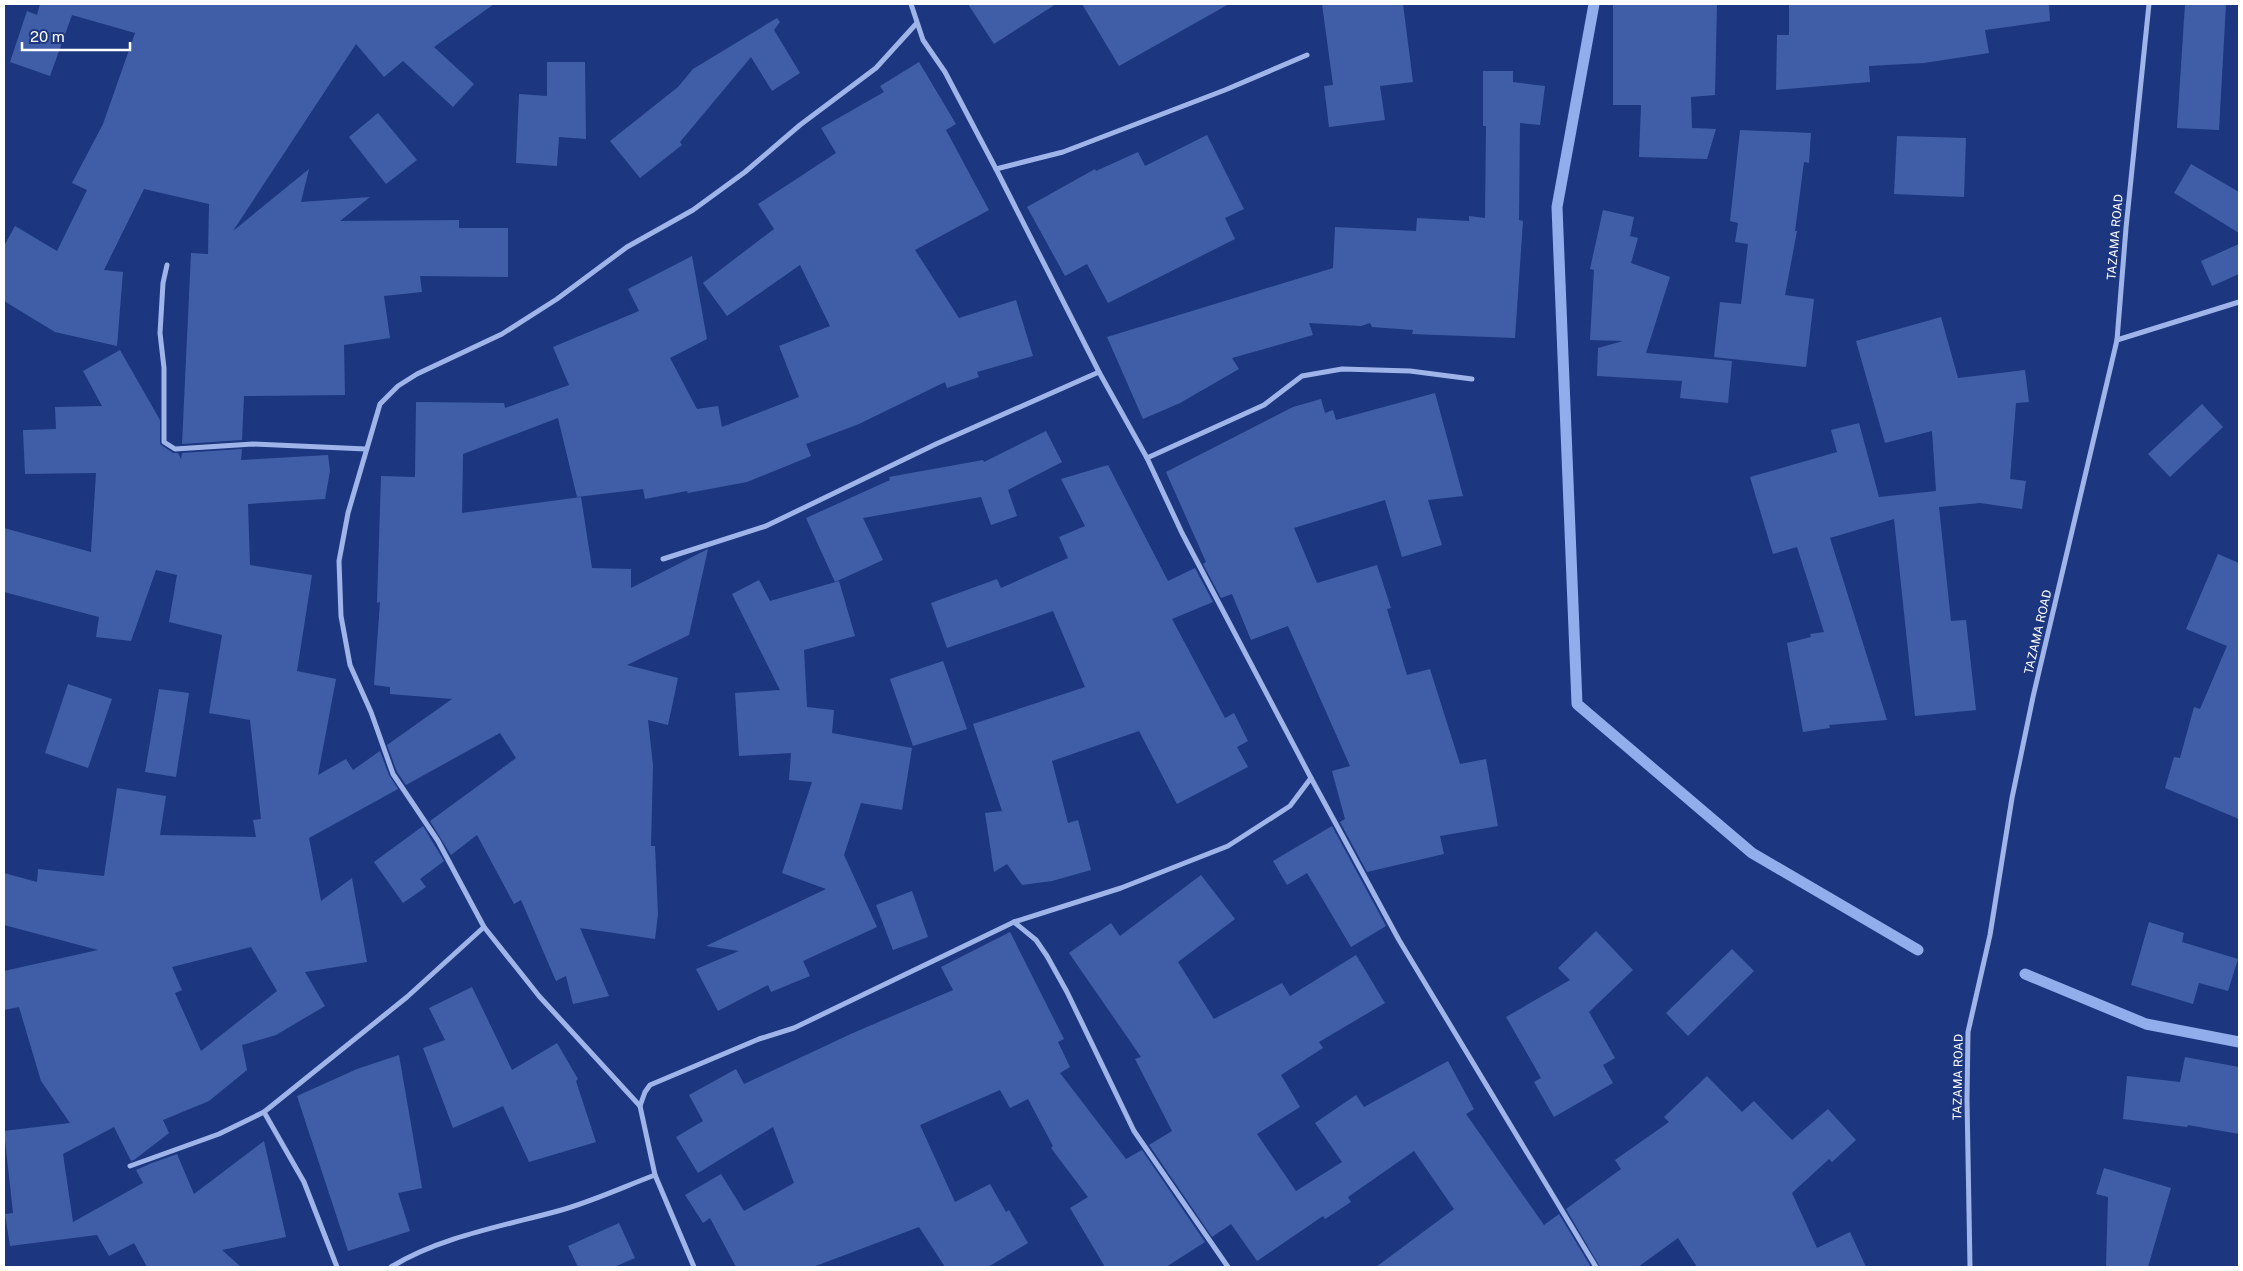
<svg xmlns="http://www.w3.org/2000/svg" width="2243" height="1271" font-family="'Public Sans',sans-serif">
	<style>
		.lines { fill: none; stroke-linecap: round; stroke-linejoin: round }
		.stream { stroke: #92adeb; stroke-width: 11 }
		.building { fill: #405ea7; fill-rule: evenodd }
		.minor { stroke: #9fb4e9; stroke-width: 5 }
		.labels { text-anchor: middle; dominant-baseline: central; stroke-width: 4; stroke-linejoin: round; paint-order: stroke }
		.street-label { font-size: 12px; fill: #fff; stroke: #1c377f }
	</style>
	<rect width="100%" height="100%" fill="#1c377f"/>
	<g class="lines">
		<g class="stream">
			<path d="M 1594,4 L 1557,207 L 1577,704 L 1752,853 L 1918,950"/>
			<path d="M 2025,974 L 2146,1024 L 2239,1042"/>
		</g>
	</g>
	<g class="building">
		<path d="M 40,4 L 494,4 L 434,47 L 474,84 L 453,107 L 403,61 L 384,77 L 356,44 L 233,231 L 309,169 L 301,202 L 370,197 L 340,221 L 459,220 L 459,228 L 508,228 L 508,277 L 420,276 L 422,292 L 384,296 L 390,338 L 344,345 L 345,395 L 244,396 L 242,440 L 182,444 L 191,253 L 208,254 L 209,204 L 144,189 L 104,270 L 123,272 L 117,346 L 55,332 L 4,301 L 4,246 L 15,226 L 57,251 L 87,190 L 72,183 L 103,124 L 135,33 L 72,15 L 50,76 L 10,62 L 27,11 L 37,15 Z"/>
		<path d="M 968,4 L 1056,4 L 994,44 Z"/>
		<path d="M 1082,4 L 1229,4 L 1119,66 Z"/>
		<path d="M 1322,4 L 1403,4 L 1413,82 L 1380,86 L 1385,120 L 1329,127 L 1324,86 L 1333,85 Z"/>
		<path d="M 1613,4 L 1717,4 L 1715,95 L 1691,97 L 1692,128 L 1716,129 L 1707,159 L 1639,157 L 1641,105 L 1613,105 Z"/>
		<path d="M 1789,4 L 2049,4 L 2050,21 L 1985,30 L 1989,53 L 1924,63 L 1869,66 L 1870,82 L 1776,90 L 1777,35 L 1789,35 Z"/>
		<path d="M 2185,4 L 2226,4 L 2219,130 L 2177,128 Z"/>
		<path d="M 777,18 L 780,22 L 774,30 L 800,73 L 772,91 L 751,57 L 680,142 L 682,145 L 640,178 L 610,141 L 678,87 L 693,69 Z"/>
		<path d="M 547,62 L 585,62 L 586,139 L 559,137 L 557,166 L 516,163 L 519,94 L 547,96 Z"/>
		<path d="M 919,62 L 956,124 L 946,130 L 989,210 L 915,250 L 959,318 L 1016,300 L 1033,356 L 977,372 L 979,377 L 947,388 L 945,382 L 859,424 L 806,444 L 811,456 L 747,482 L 688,493 L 687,491 L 645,499 L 643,489 L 577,497 L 558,418 L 463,454 L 462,513 L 581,497 L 592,568 L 631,569 L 631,588 L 708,549 L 689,635 L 627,665 L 678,678 L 668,725 L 648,720 L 653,765 L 651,846 L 655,846 L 658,914 L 655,939 L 580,928 L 609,996 L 573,1004 L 566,976 L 556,981 L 521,900 L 514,904 L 477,835 L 451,855 L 430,821 L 516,758 L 500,733 L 406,785 L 397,772 L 387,745 L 452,699 L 390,694 L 390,687 L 374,685 L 380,602 L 377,603 L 381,476 L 415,477 L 416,402 L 504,403 L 505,408 L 569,385 L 553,347 L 639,311 L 628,289 L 692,256 L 707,339 L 670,358 L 697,409 L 718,406 L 722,427 L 799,397 L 779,346 L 830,326 L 800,265 L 727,316 L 703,283 L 774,229 L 758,204 L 836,153 L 821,128 L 884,92 L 880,86 Z"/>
		<path d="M 1483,71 L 1513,71 L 1513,82 L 1545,86 L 1540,125 L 1520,123 L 1519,220 L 1523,221 L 1515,338 L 1412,334 L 1413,330 L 1372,327 L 1370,323 L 1361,326 L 1309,323 L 1313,335 L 1232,358 L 1239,369 L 1180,403 L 1143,419 L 1107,337 L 1333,268 L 1335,227 L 1416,231 L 1417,218 L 1469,221 L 1469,216 L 1485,218 L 1486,126 L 1483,126 Z"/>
		<path d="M 378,113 L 417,160 L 386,184 L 349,137 Z"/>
		<path d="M 1740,130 L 1811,133 L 1809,163 L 1804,162 L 1795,231 L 1797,231 L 1785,295 L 1814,299 L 1806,367 L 1714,357 L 1720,302 L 1741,304 L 1748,244 L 1735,242 L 1738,223 L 1730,221 Z"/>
		<path d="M 1207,135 L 1244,209 L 1225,218 L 1235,239 L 1108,303 L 1087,264 L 1065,276 L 1027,207 L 1095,169 L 1096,171 L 1138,152 L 1145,166 Z"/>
		<path d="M 1897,136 L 1966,138 L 1964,197 L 1894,194 Z"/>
		<path d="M 2191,164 L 2239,192 L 2239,233 L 2174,193 Z"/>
		<path d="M 1603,210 L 1634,217 L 1630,236 L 1638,238 L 1631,263 L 1670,277 L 1646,353 L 1732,361 L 1728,403 L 1680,398 L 1682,381 L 1597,376 L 1598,348 L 1623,341 L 1590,340 L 1594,270 L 1590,269 Z"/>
		<path d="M 2239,244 L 2239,274 L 2212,286 L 2201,261 Z"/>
		<path d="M 1941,317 L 1958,378 L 2025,370 L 2029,402 L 2016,403 L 2010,479 L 2026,481 L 2022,509 L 1980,503 L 1939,507 L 1951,621 L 1966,620 L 1976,710 L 1915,716 L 1894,519 L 1830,538 L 1887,720 L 1829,725 L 1830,728 L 1803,732 L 1787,643 L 1811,637 L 1810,634 L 1824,632 L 1797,547 L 1773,554 L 1750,477 L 1837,452 L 1831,430 L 1859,423 L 1879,497 L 1936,491 L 1932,431 L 1885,443 L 1856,341 Z"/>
		<path d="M 120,350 L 160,420 L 160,444 L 173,453 L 178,453 L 181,459 L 182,453 L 242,449 L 241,460 L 328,455 L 330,471 L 325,499 L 248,504 L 250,565 L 312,575 L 297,671 L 336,679 L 318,775 L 346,759 L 353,770 L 380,751 L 389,775 L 398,789 L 309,838 L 321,901 L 352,878 L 367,962 L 305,972 L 325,1006 L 276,1035 L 242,1045 L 247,1070 L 209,1101 L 163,1120 L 169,1133 L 134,1160 L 131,1161 L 114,1127 L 63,1154 L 73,1222 L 143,1183 L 136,1170 L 152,1163 L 177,1154 L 194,1194 L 264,1141 L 286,1237 L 222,1250 L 241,1267 L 147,1267 L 134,1243 L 109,1256 L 97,1235 L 10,1246 L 5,1214 L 13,1213 L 4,1131 L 70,1123 L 41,1081 L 19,1007 L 4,1010 L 4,971 L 98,950 L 4,925 L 4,873 L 37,882 L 38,869 L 104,876 L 117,788 L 166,796 L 160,835 L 256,837 L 253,820 L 261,819 L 250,720 L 209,713 L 222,635 L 169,622 L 177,575 L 156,570 L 131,641 L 96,637 L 99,617 L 4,592 L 4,528 L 91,552 L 96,473 L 25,474 L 23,430 L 56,429 L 55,407 L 102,406 L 83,371 ZM 251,947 L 277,991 L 201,1051 L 175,993 L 182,990 L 172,967 Z"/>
		<path d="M 1435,393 L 1463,496 L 1428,500 L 1442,545 L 1402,557 L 1385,500 L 1294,528 L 1317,583 L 1377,565 L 1391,608 L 1387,609 L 1407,675 L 1430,669 L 1460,764 L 1486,759 L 1498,826 L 1440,836 L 1444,854 L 1367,872 L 1340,822 L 1345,819 L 1332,771 L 1350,766 L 1288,626 L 1251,640 L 1232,594 L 1221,598 L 1203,564 L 1206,562 L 1166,472 L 1293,407 L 1321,399 L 1325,413 L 1333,410 L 1336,420 Z"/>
		<path d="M 2202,404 L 2223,427 L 2170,477 L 2148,454 Z"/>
		<path d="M 1046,431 L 1062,462 L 1008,490 L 1017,516 L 991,525 L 981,497 L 863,518 L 883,560 L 835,582 L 806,518 L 890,480 L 889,477 L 983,460 L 984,462 Z"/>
		<path d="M 1108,465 L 1168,581 L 1195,568 L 1213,602 L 1172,619 L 1225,718 L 1234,713 L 1248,741 L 1237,747 L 1248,767 L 1177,804 L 1139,731 L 1052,761 L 1068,823 L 1078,820 L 1091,870 L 1052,881 L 1022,885 L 1007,864 L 994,872 L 985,813 L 1002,811 L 973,724 L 1085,687 L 1053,611 L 947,648 L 931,603 L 997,579 L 1001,588 L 1068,558 L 1059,537 L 1085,526 L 1061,479 Z"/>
		<path d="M 2218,554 L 2239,563 L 2239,819 L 2165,788 L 2174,757 L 2180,758 L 2194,707 L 2200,709 L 2227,646 L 2186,629 Z"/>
		<path d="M 759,580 L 770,601 L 839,581 L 855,636 L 804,650 L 807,707 L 834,710 L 832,733 L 912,748 L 902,810 L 861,803 L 844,855 L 877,927 L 803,961 L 810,976 L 771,992 L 768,985 L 718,1011 L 696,969 L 739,951 L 706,946 L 826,889 L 782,873 L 812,782 L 789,780 L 791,753 L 739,756 L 735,693 L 780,690 L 732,594 Z"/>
		<path d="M 943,661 L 967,729 L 913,746 L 890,679 Z"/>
		<path d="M 68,684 L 112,699 L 88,768 L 45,753 Z"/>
		<path d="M 159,689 L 189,693 L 176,777 L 145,772 Z"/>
		<path d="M 423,826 L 444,861 L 420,879 L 426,887 L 403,903 L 374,862 Z"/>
		<path d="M 1332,826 L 1386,926 L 1351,947 L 1307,873 L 1287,885 L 1273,861 Z"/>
		<path d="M 1201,875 L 1235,919 L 1178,962 L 1214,1019 L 1282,983 L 1290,996 L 1356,955 L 1385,1003 L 1319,1042 L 1323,1048 L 1281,1075 L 1300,1107 L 1257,1134 L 1296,1191 L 1342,1162 L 1315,1123 L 1356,1095 L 1364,1107 L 1448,1061 L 1474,1109 L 1466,1114 L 1544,1225 L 1559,1214 L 1591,1267 L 1376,1267 L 1454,1209 L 1414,1151 L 1348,1197 L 1351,1202 L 1325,1219 L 1323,1216 L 1257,1261 L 1231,1224 L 1212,1237 L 1149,1145 L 1172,1131 L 1135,1059 L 1141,1057 L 1069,953 L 1111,923 L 1120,936 Z"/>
		<path d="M 912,891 L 928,937 L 893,950 L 876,905 Z"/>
		<path d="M 2149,922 L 2184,933 L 2182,942 L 2238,959 L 2228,991 L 2199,983 L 2193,1004 L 2131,985 Z"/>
		<path d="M 1596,931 L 1633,970 L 1589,1012 L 1615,1058 L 1603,1065 L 1613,1083 L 1554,1117 L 1534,1082 L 1541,1078 L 1506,1017 L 1570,980 L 1558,968 Z"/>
		<path d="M 1010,932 L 1064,1039 L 1058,1042 L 1070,1067 L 1060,1073 L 1126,1159 L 1142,1150 L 1205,1242 L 1166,1267 L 1105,1267 L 1070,1208 L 1088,1197 L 1051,1148 L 1053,1146 L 1028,1099 L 1010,1108 L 1000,1090 L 920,1125 L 955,1202 L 990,1184 L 1006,1212 L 1009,1210 L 1028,1243 L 988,1267 L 945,1267 L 919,1227 L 813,1267 L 736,1267 L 710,1218 L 703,1223 L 685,1195 L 721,1174 L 744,1211 L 794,1183 L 773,1127 L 698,1173 L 676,1137 L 703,1121 L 689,1095 L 736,1069 L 744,1084 L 853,1033 L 953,990 L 941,967 Z"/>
		<path d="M 1732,949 L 1754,971 L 1688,1036 L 1666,1013 Z"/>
		<path d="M 472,987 L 512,1070 L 557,1043 L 578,1079 L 576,1081 L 596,1142 L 529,1162 L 503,1106 L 453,1128 L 423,1048 L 445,1040 L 429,1008 Z"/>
		<path d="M 399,1055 L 422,1188 L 398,1193 L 410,1231 L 348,1251 L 297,1096 L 357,1069 Z"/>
		<path d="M 2185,1057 L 2239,1067 L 2239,1134 L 2188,1125 L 2187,1127 L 2123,1119 L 2127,1076 L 2180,1082 Z"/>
		<path d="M 1707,1076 L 1742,1112 L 1754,1101 L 1792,1140 L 1828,1109 L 1856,1140 L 1832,1162 L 1829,1159 L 1792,1193 L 1817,1248 L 1850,1232 L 1866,1267 L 1697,1267 L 1678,1238 L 1638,1267 L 1600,1267 L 1566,1209 L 1621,1169 L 1615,1160 L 1669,1122 L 1664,1117 Z"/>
		<path d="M 2104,1168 L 2171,1188 L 2148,1267 L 2106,1267 L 2108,1197 L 2096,1194 Z"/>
		<path d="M 619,1223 L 635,1258 L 614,1267 L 578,1267 L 568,1246 Z"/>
	</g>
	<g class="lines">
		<g class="minor">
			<path d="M 911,4 L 923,40 L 945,72 L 996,169 L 1099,372 L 1147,458 L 1182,533 L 1311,778 L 1399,940 L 1596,1267"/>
			<path d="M 996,169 L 1063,152 L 1225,90 L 1307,55"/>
			<path d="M 167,265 L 163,283 L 160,333 L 164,368 L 164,442 L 175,449 L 253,444 L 366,449"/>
			<path d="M 2117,340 L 2239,302"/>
			<path d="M 1147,458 L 1264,405 L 1302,376 L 1342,369 L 1410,371 L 1472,379"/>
			<path d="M 663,559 L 766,526 L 936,444 L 1099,372"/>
			<path d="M 1014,922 L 1121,888 L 1228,846 L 1290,806 L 1311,778"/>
			<path d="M 640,1106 L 539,996 L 484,927 L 438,841 L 393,774 L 371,712 L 350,665 L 341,616 L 339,561 L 348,513 L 380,404 L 398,386 L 417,374 L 502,334 L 557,299 L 627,247 L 693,210 L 745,172 L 800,125 L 876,68 L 916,24"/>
			<path d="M 264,1112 L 304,1182 L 337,1267"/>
			<path d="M 130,1166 L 219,1134 L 264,1112 L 407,997 L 484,927"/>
			<path d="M 391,1267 C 440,1237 503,1226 558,1211 C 591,1202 623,1187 655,1175"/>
			<path d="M 694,1267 L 655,1175 L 640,1106 L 645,1092 L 650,1085 L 759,1039 L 794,1028 L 1014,922 L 1036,940 L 1047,956 L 1067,992 L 1134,1131 L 1228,1267"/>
			<path d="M 1970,1267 L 1967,1099 L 1968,1032 L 1990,935 L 2012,798 L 2033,697 L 2117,340 L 2126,228 L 2149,4"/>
		</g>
	</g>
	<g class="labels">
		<g class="street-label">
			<text transform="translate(2115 237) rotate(-85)">TAZAMA ROAD</text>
			<text transform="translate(2038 632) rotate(-77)">TAZAMA ROAD</text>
			<text transform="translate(1958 1077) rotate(-89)">TAZAMA ROAD</text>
		</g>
	</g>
	<rect width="2243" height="1271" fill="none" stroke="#ffffff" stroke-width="10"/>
	<path d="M22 42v8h108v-8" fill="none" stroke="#ffffff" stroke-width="2.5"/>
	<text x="30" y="42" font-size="15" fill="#ffffff" stroke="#1c377f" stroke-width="4" paint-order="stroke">20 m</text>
</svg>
